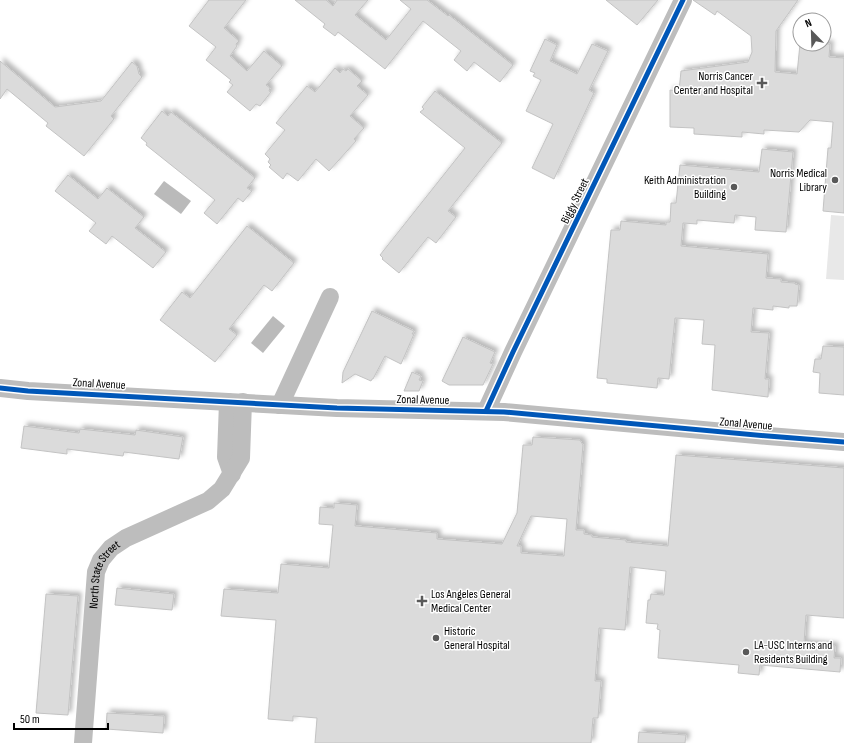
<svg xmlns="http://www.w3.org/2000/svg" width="844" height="743" font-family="'Sofia Sans Condensed',sans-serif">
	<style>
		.green { fill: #e8e8e8 }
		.water { fill: #bababa }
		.building { fill: #dbdbdb; stroke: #c3c3c3; fill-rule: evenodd; filter: url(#shadow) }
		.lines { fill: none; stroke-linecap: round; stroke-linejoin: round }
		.minor { stroke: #bdbdbd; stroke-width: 18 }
		.cycleway-casing { stroke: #fff; stroke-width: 8 }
		.cycleway { stroke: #0057b8; stroke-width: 5 }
		.poi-dot { fill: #595959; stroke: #fff; stroke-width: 1.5 }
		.labels { text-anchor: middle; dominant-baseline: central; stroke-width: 3; stroke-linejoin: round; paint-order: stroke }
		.poi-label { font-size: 12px; fill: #000; stroke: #fff; text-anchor: end }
		.street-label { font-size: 12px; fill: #000; stroke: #fff }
	</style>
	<defs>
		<filter id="shadow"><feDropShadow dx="3.5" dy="-3.5" stdDeviation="2" flood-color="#0004"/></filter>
	</defs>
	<rect width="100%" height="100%" fill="#fff"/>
	<path class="green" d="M 831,215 L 844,216 L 844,280 L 826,279 Z"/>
	<g class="water">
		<path d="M 164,181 L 191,201 L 181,214 L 154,194 Z"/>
		<path d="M 273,316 L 285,326 L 263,353 L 251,343 Z"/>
	</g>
	<g class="building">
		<path d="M 209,0 L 246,0 L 224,28 L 239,41 L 236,44 L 237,46 L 230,56 L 247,71 L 264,51 L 282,66 L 266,85 L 270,88 L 269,91 L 271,92 L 260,106 L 256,104 L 250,111 L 227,92 L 233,85 L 229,82 L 231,80 L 206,60 L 216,47 L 189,26 Z"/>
		<path d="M 295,0 L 326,0 L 333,6 L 337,0 L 368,0 L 355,15 L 386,40 L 411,9 L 400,0 L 427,0 L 448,16 L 449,15 L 513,65 L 500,82 L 474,62 L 467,71 L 454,60 L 461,51 L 423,21 L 385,69 L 338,32 L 335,36 L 323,27 L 325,24 Z"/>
		<path d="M 606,0 L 658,0 L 637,25 Z"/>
		<path d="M 693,0 L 798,0 L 776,31 L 775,72 L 797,74 L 800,44 L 830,44 L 829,57 L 844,58 L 844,213 L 823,211 L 828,148 L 831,148 L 833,122 L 810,120 L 799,132 L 764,130 L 764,134 L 742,132 L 742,137 L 694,134 L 694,128 L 670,127 L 670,90 L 679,91 L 681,71 L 748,62 L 752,52 L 751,36 L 717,11 L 715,15 Z"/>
		<path d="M 545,39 L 557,45 L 550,61 L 577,74 L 592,44 L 608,51 L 589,90 L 594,93 L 554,179 L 532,168 L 553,124 L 526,111 L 541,80 L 533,76 L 535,73 L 530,71 Z"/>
		<path d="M 0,61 L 55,107 L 101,101 L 132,62 L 137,66 L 139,74 L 142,77 L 111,116 L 114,119 L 84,156 L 46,126 L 48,123 L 7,89 L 0,99 Z"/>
		<path d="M 335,68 L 340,73 L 343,69 L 346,71 L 348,69 L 362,81 L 357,86 L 368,95 L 350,116 L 364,128 L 354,139 L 356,141 L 329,171 L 316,159 L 298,181 L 287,173 L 283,179 L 269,167 L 271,165 L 268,162 L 270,159 L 265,154 L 285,130 L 276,123 L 307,86 L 315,92 Z"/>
		<path d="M 435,91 L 502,143 L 448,211 L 456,217 L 436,243 L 428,237 L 399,273 L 382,259 L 383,258 L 380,255 L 465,148 L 420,112 L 424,109 L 422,107 Z"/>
		<path d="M 162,111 L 168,116 L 171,112 L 255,178 L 247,188 L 252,191 L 243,202 L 238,198 L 217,224 L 204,213 L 215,200 L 146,145 L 147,143 L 141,138 Z"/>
		<path d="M 762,149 L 793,152 L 786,232 L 755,230 L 756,217 L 735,215 L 734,223 L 697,220 L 697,224 L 683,223 L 681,246 L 768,254 L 766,278 L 781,279 L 781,282 L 795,283 L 795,284 L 799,285 L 797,306 L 789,306 L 789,308 L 773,306 L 773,310 L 753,308 L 751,332 L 769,333 L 765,379 L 769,379 L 768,397 L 712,390 L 715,345 L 702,344 L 704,320 L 675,318 L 669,379 L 658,378 L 657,388 L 607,383 L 607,379 L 597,378 L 611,230 L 620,230 L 621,221 L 666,225 L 666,222 L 670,222 L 671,203 L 676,203 L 680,165 L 759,172 Z"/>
		<path d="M 68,175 L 98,199 L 107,188 L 144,217 L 135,228 L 166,252 L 153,268 L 112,236 L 106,244 L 89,231 L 96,223 L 55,191 Z"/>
		<path d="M 247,226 L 294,263 L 272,291 L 264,285 L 229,329 L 237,335 L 215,362 L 160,320 L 182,292 L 190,298 Z"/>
		<path d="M 372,311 L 414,331 L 412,334 L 414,334 L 401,364 L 385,356 L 373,379 L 372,379 L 371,381 L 355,374 L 342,383 L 343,372 Z"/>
		<path d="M 463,337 L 495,352 L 490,363 L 493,364 L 483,385 L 449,385 L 442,381 Z"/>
		<path d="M 823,346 L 844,347 L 844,395 L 819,393 L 820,373 L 813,372 L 815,359 L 821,359 Z"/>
		<path d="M 412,372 L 421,376 L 419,380 L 423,381 L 419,391 L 404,391 Z"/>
		<path d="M 24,426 L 79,433 L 80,429 L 135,435 L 136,430 L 183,437 L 179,459 L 124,452 L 123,456 L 67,449 L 67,454 L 21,448 Z"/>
		<path d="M 533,437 L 580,440 L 583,445 L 576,530 L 584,530 L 584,534 L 592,535 L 592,537 L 626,540 L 626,542 L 668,546 L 676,455 L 844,468 L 844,618 L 806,615 L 804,643 L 835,646 L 834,658 L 841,658 L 840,672 L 760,665 L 759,675 L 738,673 L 739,665 L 658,658 L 660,630 L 657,629 L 658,624 L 646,623 L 648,600 L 650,600 L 651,594 L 664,595 L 666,571 L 630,567 L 625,630 L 599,628 L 595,681 L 601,681 L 598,718 L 593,718 L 591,743 L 315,743 L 317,718 L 293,716 L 293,721 L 268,719 L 276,620 L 221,616 L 224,589 L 278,593 L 281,564 L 329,568 L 333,525 L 319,524 L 320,507 L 334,508 L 334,503 L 357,505 L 355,526 L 356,526 L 437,533 L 437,539 L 502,544 L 517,513 L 523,445 L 532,445 ZM 531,516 L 567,519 L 564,556 L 521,553 L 521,546 L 517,546 Z"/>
		<path d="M 117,588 L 174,594 L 172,610 L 115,605 Z"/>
		<path d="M 46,594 L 78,596 L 68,715 L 36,713 Z"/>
		<path d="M 107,713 L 164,716 L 163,733 L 106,729 Z"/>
		<path d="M 639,732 L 686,735 L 685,743 L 638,743 Z"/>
	</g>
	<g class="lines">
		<g class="minor">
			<path d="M 0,388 L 28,391 L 337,408 L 504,412 L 768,436 L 844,442"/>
			<path d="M 228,402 L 226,457 L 232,474"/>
			<path d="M 280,405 L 330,297"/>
			<path d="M 486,411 L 513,352 L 683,0"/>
			<path id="s1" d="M 83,743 L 96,572 L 101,560 L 111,548 L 126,538 L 208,501 L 222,489 L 241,458 L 243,402"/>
		</g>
		<defs>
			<g id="cycleway">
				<path d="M 0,388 L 28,391 L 337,408 L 504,412 L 768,436 L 844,442"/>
				<path d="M 486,411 L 513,352 L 683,0"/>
			</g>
		</defs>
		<use href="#cycleway" class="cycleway-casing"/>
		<use href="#cycleway" class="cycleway"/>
	</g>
	<g class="poi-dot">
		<path d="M760 77h4v4h4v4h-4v4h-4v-4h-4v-4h4z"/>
		<circle cx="835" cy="180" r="4"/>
		<circle cx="734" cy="187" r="4"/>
		<path d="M420 595h4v4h4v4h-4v4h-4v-4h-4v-4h4z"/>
		<circle cx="436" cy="638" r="4"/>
		<circle cx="746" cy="652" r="4"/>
	</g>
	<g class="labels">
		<g class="poi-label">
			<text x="753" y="76">Norris Cancer<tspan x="753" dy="14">Center and Hospital</tspan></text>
			<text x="827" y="173">Norris Medical<tspan x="827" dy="14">Library</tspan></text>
			<text x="726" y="180">Keith Administration<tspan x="726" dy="14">Building</tspan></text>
			<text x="431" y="594" text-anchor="start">Los Angeles General<tspan x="431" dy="14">Medical Center</tspan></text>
			<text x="444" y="631" text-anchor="start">Historic<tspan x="444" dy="14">General Hospital</tspan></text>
			<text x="754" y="645" text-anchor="start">LA-USC Interns and<tspan x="754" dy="14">Residents Building</tspan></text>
		</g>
		<g class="street-label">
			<text transform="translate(575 201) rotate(-64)">Biggy Street</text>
			<text transform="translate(99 384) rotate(3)">Zonal Avenue</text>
			<text transform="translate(423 400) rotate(1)">Zonal Avenue</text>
			<text transform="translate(746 424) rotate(5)">Zonal Avenue</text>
			<text stroke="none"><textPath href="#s1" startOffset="172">North State Street</textPath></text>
		</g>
	</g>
	<g transform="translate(812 32) rotate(337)"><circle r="19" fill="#ffffff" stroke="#999999"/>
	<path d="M0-3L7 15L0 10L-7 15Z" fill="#595959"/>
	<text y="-6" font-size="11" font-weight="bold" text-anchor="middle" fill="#000000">N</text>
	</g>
	<path d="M14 723v6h94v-6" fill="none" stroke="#000000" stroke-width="2"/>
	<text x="20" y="723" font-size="12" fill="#000000" stroke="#ffffff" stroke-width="3" paint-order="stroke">50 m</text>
</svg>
